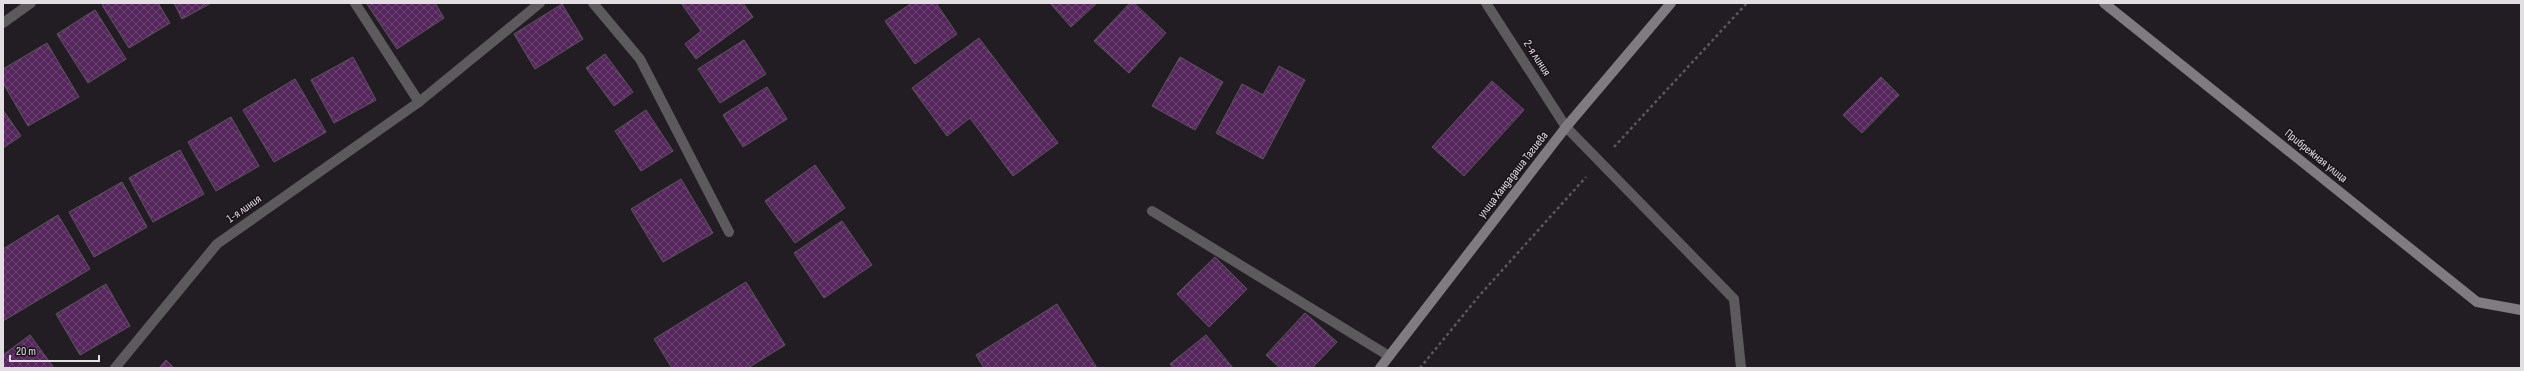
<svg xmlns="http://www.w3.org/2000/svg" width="2524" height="371" font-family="'Sofia Sans Condensed',sans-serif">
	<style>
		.building { fill: url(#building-cross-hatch); stroke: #5d565e }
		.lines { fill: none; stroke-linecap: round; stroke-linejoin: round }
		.path { stroke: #5c575d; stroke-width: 2.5; stroke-dasharray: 3 3; stroke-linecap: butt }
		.street { stroke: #5d5a5d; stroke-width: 10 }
		.secondary { stroke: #807b81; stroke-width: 10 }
		.labels { text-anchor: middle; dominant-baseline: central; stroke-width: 3; stroke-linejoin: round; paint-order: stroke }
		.street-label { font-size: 12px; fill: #e2dee2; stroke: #191319 }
	</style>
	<defs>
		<pattern id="building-cross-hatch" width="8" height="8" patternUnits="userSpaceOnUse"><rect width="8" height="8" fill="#54265b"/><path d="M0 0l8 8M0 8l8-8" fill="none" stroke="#6c4572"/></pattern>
	</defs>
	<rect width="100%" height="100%" fill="#221c23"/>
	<g class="building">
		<path d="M 105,3 L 158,3 L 170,23 L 129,48 L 102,5 Z"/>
		<path d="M 174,3 L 211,3 L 182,19 Z"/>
		<path d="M 369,3 L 435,3 L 444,18 L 397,49 L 367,4 Z"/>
		<path d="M 681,3 L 743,3 L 753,17 L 696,59 L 685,44 L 701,31 Z"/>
		<path d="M 912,3 L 936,3 L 957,34 L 915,64 L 885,21 Z"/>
		<path d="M 1050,3 L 1097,3 L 1071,27 Z"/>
		<path d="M 1130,3 L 1134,3 L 1166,33 L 1129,73 L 1094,41 Z"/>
		<path d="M 562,4 L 583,39 L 535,69 L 514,34 Z"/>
		<path d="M 95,10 L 126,59 L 88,83 L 57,34 Z"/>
		<path d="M 979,38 L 1058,143 L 1013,176 L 970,118 L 947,136 L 912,88 Z"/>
		<path d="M 744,40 L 766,74 L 720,103 L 698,69 Z"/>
		<path d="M 47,43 L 79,97 L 28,126 L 3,83 L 3,69 Z"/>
		<path d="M 605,54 L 633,92 L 614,106 L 586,68 Z"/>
		<path d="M 353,57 L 376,100 L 334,123 L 311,80 Z"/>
		<path d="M 1180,57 L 1223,82 L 1195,130 L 1152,106 Z"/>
		<path d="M 1279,66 L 1305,80 L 1263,159 L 1216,133 L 1242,84 L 1263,95 Z"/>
		<path d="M 1881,77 L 1899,95 L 1862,133 L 1843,115 Z"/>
		<path d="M 295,79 L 326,132 L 274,162 L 243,110 Z"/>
		<path d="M 1492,81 L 1524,110 L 1464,176 L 1432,147 Z"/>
		<path d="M 767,87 L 787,119 L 743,147 L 723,115 Z"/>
		<path d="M 3,110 L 21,136 L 3,148 Z"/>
		<path d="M 646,110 L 673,151 L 641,171 L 615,131 Z"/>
		<path d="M 231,117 L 259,166 L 216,191 L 188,142 Z"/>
		<path d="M 180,150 L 204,194 L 153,222 L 129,178 Z"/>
		<path d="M 815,165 L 845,208 L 795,243 L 765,201 Z"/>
		<path d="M 681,179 L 713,233 L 663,262 L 631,209 Z"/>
		<path d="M 122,182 L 147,227 L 94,257 L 69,212 Z"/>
		<path d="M 58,215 L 90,269 L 3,321 L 3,249 Z"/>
		<path d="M 842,221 L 872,265 L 824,298 L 794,253 Z"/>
		<path d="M 1215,257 L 1247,289 L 1209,327 L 1177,294 Z"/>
		<path d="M 746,282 L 785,345 L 748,368 L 672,368 L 654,339 Z"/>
		<path d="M 106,284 L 130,326 L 80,355 L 56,314 Z"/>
		<path d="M 1057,304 L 1097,368 L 984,368 L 976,355 Z"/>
		<path d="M 1305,313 L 1337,342 L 1312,368 L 1280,368 L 1266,355 Z"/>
		<path d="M 30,335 L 54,368 L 3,368 L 3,355 Z"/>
		<path d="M 1206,335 L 1233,368 L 1173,368 L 1170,364 Z"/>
		<path d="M 166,360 L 174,368 L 159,368 Z"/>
	</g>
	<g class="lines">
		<g class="path">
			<path d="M 1614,147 L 1747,3"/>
			<path d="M 1420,368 L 1479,296 L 1586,177"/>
		</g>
		<g class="street">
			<path d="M 355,3 L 419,102"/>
			<path d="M 593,3 L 640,59 L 729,232"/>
			<path d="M 1486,3 L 1566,127 L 1734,299 L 1741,368"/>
			<path d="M 3,23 L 31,3"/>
			<path d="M 1152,211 L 1389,356"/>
			<path d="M 115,368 L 217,244 L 419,102 L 540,3"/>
		</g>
		<g class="secondary">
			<path d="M 2104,3 L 2477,302 L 2521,310"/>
			<path d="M 1380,368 L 1566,127 L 1671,3"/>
		</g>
	</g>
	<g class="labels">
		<g class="street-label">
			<text transform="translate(1537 58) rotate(57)">2-я линия</text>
			<text transform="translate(2316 156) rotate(39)">Прибрежная улица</text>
			<text transform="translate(1513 175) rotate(-52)">улица Хандадаша Тагиева</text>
			<text transform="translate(244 209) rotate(-35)">1-я линия</text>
		</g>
	</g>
	<rect width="2524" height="371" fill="none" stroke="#e2dee2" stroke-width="8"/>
	<path d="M10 355v6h89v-6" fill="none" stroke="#e2dee2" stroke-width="2"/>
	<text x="16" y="355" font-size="12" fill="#e2dee2" stroke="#191319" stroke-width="3" paint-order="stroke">20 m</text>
</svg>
